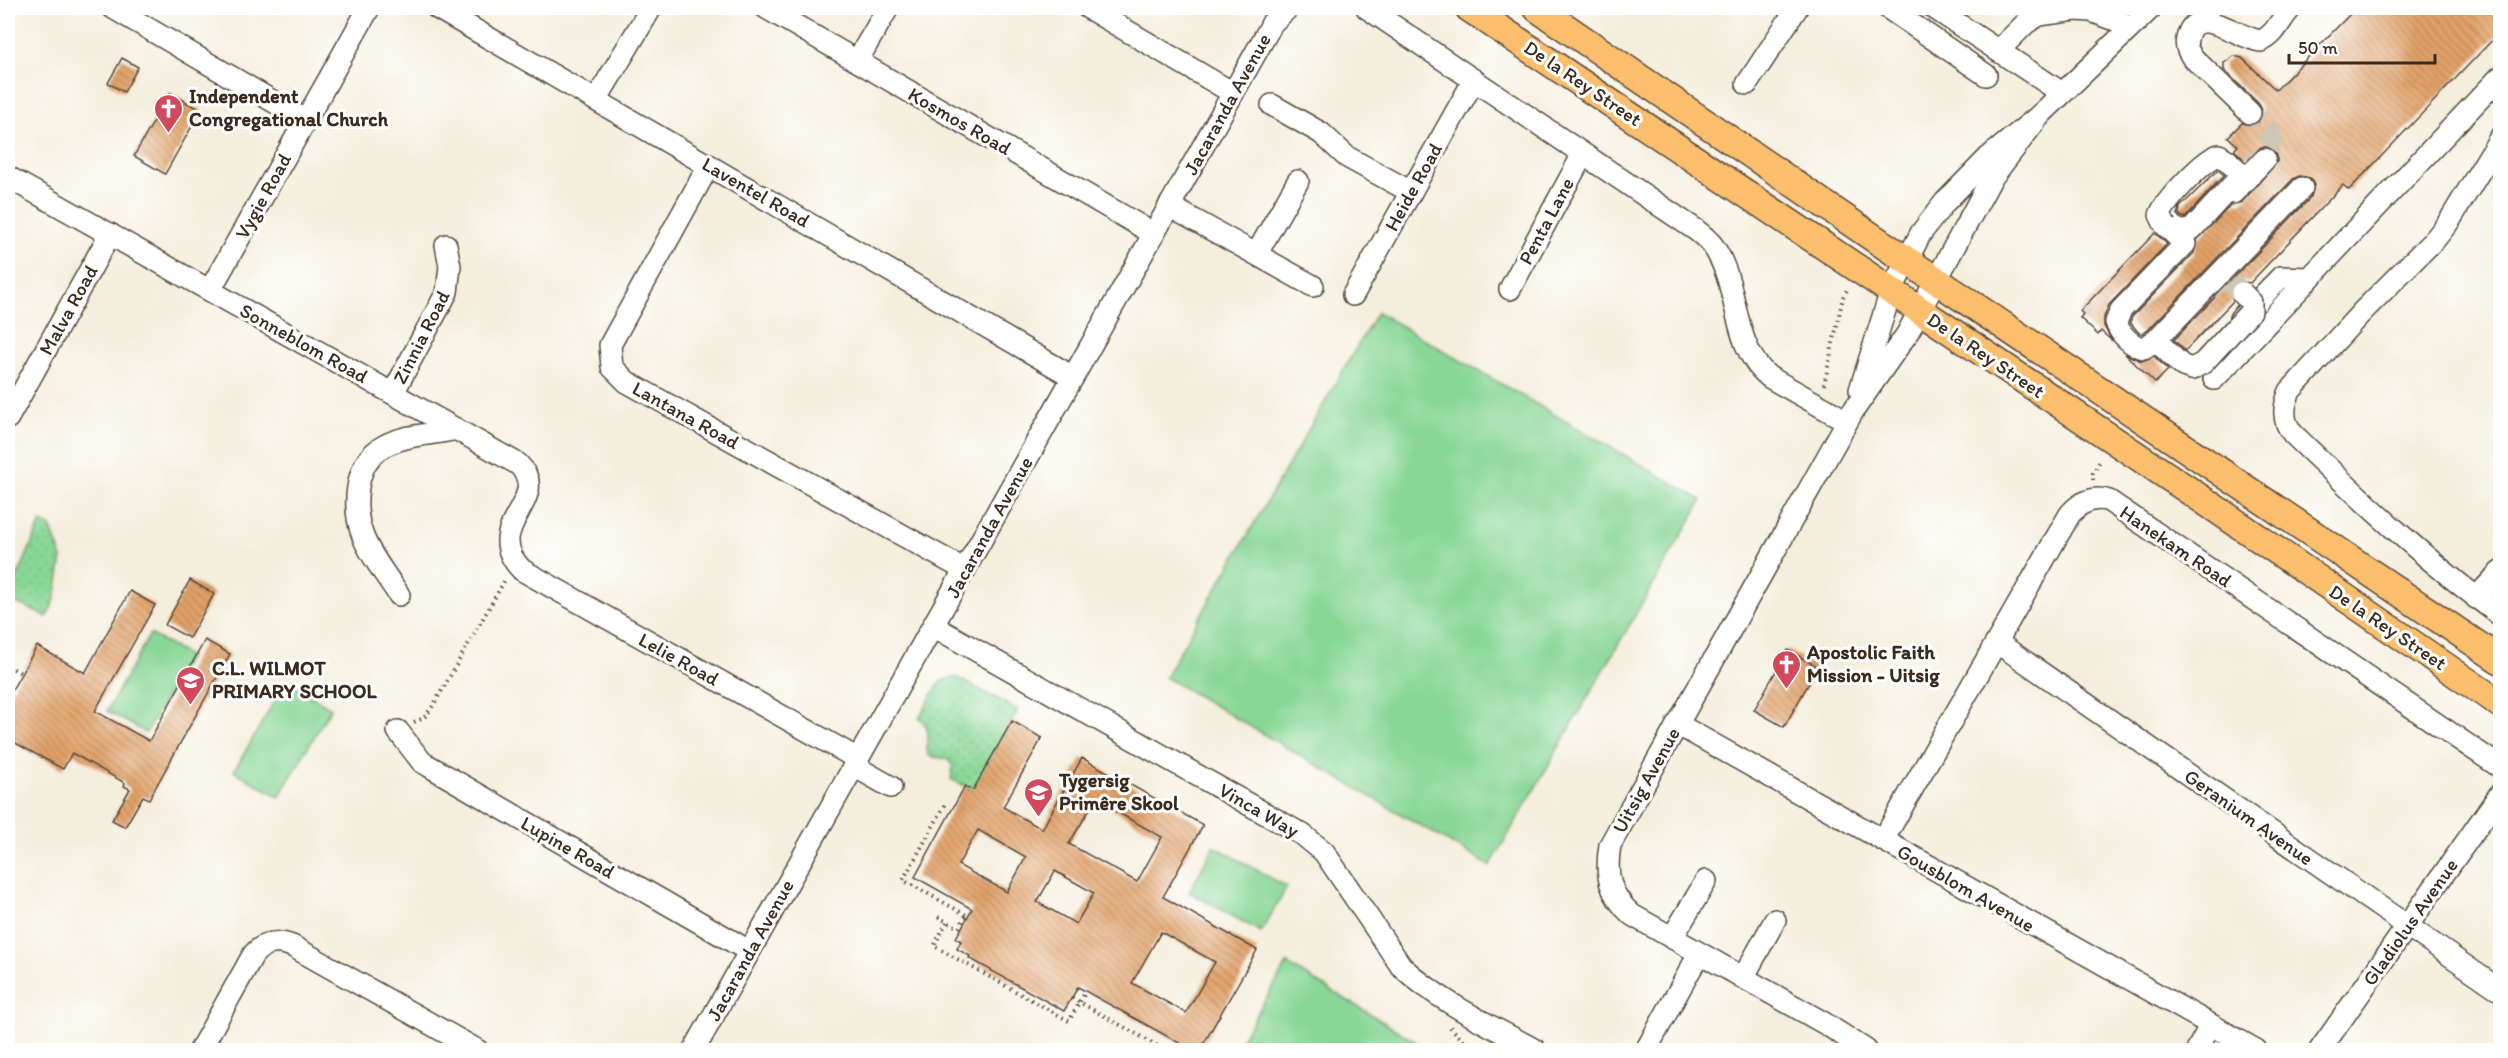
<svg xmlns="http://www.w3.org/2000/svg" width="2508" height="1058" font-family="Itim,sans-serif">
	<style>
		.grass { fill: url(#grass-dots); stroke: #62805a; stroke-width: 1.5 }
		.pitch { fill: #89d796; stroke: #62805a; stroke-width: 1.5 }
		.building { fill: url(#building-back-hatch); fill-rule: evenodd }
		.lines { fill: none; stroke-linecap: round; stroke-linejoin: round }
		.minor-tunnel { stroke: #cfc7b6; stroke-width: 21; stroke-dasharray: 21 10; stroke-linecap: butt }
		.minor-casing { stroke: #57473a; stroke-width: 24 }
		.major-casing { stroke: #57473a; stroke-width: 30 }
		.path { stroke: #57473a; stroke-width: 4; stroke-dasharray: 1.5 4.5; stroke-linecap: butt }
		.minor { stroke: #fff; stroke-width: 21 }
		.major { stroke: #fabe6d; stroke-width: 27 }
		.minor-bridge-casing { stroke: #57473a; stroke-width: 24; stroke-linecap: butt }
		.minor-bridge { stroke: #fff; stroke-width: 21 }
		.labels { text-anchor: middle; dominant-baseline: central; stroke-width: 6; stroke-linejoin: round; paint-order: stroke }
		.street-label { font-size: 20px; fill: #3b2a1e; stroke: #fff }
		.poi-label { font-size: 20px; font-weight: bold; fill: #3b2a1e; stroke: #fff; text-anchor: start }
	</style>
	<defs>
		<pattern id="grass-dots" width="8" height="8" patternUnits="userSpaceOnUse" patternTransform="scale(1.5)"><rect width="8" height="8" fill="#89d796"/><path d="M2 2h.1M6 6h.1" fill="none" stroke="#77b981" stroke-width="1.8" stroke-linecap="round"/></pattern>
		<pattern id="building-back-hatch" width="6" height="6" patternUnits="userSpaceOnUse" patternTransform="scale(1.5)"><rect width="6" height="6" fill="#e2a269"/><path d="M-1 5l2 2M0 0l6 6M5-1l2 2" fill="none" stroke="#b88456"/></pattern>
	</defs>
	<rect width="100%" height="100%" fill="#fff"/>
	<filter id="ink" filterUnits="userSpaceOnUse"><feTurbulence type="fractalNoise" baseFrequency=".0167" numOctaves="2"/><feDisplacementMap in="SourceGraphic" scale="12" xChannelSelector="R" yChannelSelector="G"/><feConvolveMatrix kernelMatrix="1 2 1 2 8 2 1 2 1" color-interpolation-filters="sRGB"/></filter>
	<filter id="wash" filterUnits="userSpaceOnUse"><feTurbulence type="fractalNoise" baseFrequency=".008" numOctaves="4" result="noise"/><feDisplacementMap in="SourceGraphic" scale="24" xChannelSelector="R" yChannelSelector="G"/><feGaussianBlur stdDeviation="1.35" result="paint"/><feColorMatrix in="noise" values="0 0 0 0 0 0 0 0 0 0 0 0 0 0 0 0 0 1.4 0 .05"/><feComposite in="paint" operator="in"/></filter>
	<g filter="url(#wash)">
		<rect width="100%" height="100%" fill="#f4eedc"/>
		<g class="grass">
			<path d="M 41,522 L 50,526 L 62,558 L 55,599 L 47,617 L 8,599 Z"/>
			<path d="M 956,677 L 1018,710 L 973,790 L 951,779 L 953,766 L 947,759 C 942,757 937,758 932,757 C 919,753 938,732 919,718 L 939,683 L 944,680 Z"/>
		</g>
		<g class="pitch">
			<path d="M 1377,312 L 1702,500 L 1490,866 L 1165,677 Z"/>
			<path d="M 150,634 L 189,656 L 146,733 L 107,711 Z"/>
			<path d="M 286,681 L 331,708 L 279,797 L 234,771 Z"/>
			<path d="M 1214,846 L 1287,887 L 1261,932 L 1189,892 Z"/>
			<path d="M 1287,964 L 1418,1043 L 1414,1050 L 1235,1050 Z"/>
		</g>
		<g id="blocks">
			<g class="building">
				<path d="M 2356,8 L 2500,8 L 2500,32 L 2349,190 L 2343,185 L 2250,283 L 2239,281 L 2233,284 L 2230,290 L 2233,301 L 2185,351 L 2174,340 L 2311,197 L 2314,185 L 2310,178 L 2299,176 L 2293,179 L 2148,330 L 2142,334 L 2138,332 L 2130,322 L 2132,317 L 2194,253 L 2197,240 L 2231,205 L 2242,202 L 2277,162 L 2277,155 L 2268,147 L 2261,147 L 2246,161 L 2234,150 L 2238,146 L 2228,137 L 2242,123 L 2253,125 L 2259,122 L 2262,110 L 2259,104 L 2224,70 L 2224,63 L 2234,56 L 2242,58 L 2276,90 Z"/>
				<path d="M 122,58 L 138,67 L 124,92 L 108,83 Z"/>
				<path d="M 170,93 L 201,110 L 165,174 L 134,156 Z"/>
				<path d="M 2218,170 L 2224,175 L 2185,218 L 2181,216 L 2179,214 L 2180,207 Z"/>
				<path d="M 2155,233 L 2167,244 L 2109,305 L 2104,317 L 2104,326 L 2112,341 L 2101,331 L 2098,335 L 2080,318 L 2083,314 L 2080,311 Z"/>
				<path d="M 2125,354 L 2142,361 L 2154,356 L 2168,370 L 2155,383 Z"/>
				<path d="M 190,580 L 214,594 L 189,638 L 165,625 Z"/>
				<path d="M 130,591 L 155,605 L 95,711 L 149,741 L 205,640 L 230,654 L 149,799 L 143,796 L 125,827 L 112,820 L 130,789 L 124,786 L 125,783 L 72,753 L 63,769 L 8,739 L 8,697 L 37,646 L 85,673 Z"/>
				<path d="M 1788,650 L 1818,667 L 1784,727 L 1754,710 Z"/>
				<path d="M 1012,721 L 1042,738 L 1003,807 L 1042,829 L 1082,758 L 1203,825 L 1163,897 L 1257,950 L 1200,1050 L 1192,1050 L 1078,987 L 1064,1011 L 969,958 L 970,956 L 957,949 L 961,941 L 956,938 L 972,909 L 915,877 L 965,786 L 973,790 ZM 1095,800 L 1162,837 L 1137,882 L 1069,844 ZM 978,830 L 1026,857 L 1007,892 L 958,865 ZM 1055,871 L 1094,893 L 1076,924 L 1037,902 ZM 1161,932 L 1215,962 L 1186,1013 L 1132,983 Z"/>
			</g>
		</g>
	</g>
	<g filter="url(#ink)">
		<use href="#blocks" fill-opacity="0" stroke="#57473a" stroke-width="1.5"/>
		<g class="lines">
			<g class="minor-tunnel">
				<path d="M 2245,166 C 2257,164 2269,151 2272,139 L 2268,130 L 2250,113"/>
				<path d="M 2209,291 L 2224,275 L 2242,293"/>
			</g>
			<defs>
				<g id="minor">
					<path d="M 113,8 L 305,120"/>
					<path d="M 437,8 L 1073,377"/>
					<path d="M 766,8 L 1154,234"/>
					<path d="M 1088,8 L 1233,93"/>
					<path d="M 1367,8 L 1696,230 C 1702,235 1709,240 1713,246 C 1741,286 1730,345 1769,377 L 1847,421"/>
					<path d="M 1888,8 L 1986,75"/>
					<path d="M 1934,8 L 2062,93"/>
					<path d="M 1998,51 L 2026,23 L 2039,15 L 2076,10 L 2091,11 L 2131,26"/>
					<path d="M 857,61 L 888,8"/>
					<path d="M 1747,84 L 1797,8"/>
					<path d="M 596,100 L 651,8"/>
					<path d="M 1272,105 L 1321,133 L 1347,157 L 1411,192"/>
					<path d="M 2250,113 L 2192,57 C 2188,51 2185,46 2187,39 C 2194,0 2241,40 2261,41 C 2277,34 2280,19 2291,8"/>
					<path d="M 2500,138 L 2450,220 L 2436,238 L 2362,312 L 2290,391 C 2283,407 2282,421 2293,434 C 2359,498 2426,561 2500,615"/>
					<path d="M 709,165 L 610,345 L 612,367 L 627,382 L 965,570"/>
					<path d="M 8,177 L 518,464 C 555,501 478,525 522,570 L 858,759"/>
					<path d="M 2233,193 L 2265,159"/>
					<path d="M 1169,206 L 1313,286"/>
					<path d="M 2168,206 L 2165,214 C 2168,226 2180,235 2192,229 L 2238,179 L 2238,171 L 2227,160"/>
					<path d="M 2167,227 L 2185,244 L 2121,310 L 2116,322 C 2119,333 2132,347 2144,348 L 2156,340 L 2177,361"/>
					<path d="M 1257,253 L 1298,181"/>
					<path d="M 1510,289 L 1583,154"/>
					<path d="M 210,290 L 369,8"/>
					<path d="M 1353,295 L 1474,80"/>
					<path d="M 2240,319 L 2281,277 L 2308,278"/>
					<path d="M 2156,340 L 2302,188"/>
					<path d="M 2214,379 L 2500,77"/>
					<path d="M 1860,390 L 1891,291 L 1921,233 L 1945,202 L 1989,157 L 2040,115 L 2151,8"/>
					<path d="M 393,393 L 447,292 L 450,266 L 446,245"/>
					<path d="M 8,418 L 110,234"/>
					<path d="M 399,595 C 375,558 351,535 358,487 C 361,468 368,455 384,446 C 406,434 433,435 456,429"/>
					<path d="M 2476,598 L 2500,572"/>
					<path d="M 933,626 L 1303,835 L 1324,852 L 1401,966 C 1439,1002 1490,1025 1535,1050"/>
					<path d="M 1998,643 L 2500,990"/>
					<path d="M 1677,724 L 2256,1050"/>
					<path d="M 398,731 L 422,762 L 749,951"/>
					<path d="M 854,766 L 891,787"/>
					<path d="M 1883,840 L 2070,514 C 2081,502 2094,496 2109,501 L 2500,767"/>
					<path d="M 1672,938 L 1706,881"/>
					<path d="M 1743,978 L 1775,920"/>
					<path d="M 200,1050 L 253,955 C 264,942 277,940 292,946 L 477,1050"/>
					<path d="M 694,1050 L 1268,31 L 1272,23 L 1288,8"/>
					<path d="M 1646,1050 L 1699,954"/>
					<path d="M 1866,1050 L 1824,1023 L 1632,915 C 1609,894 1605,875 1610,845 L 1853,411 L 1907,334 L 1991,179 L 2040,115"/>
					<path d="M 2197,1050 L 2210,1026"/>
					<path d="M 2320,1050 L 2500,794"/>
				</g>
				<g id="major">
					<path d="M 1469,8 L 2206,502 L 2500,704"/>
					<path d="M 1537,8 L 1878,241 L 2500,660"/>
				</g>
			</defs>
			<use href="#minor" class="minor-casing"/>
			<use href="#major" class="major-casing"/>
			<g class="path">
				<path d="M 1824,385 L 1843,297 L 1847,290"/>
				<path d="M 2093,480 L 2093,473 L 2100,461"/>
				<path d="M 8,666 L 21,673"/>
				<path d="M 414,722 L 424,718 L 433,706 L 506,578"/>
				<path d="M 945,805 L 903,880 L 968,916"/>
				<path d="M 938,917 L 959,928 L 966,916"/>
				<path d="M 947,922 L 934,946 L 1069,1021 L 1086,991"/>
				<path d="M 1072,998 L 1165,1050"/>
				<path d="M 1450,1027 L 1470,1047 L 1471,1050"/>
			</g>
			<use href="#minor" class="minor"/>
			<use href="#major" class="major"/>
			<defs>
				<g id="minor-bridge">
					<path d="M 2165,225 L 2160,215 C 2164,202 2205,158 2219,155 L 2227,160"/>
					<path d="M 2177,361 L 2183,366 L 2192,369 L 2203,363 L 2251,311 L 2251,302 L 2242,293"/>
				</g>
			</defs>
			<use href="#minor-bridge" class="minor-bridge-casing"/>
			<use href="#minor-bridge" class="minor-bridge"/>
		</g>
	</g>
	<defs>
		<symbol id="church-pin" viewBox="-11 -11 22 30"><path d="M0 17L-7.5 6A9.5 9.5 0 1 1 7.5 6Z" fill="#d1495b" stroke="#fff"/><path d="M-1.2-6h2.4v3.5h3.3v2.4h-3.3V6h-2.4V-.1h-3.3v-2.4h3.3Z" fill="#fff"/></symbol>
		<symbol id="school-pin" viewBox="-11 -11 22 30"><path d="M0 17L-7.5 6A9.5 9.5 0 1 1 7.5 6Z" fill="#d1495b" stroke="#fff"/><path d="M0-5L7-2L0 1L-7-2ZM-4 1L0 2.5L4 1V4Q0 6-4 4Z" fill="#fff"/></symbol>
	</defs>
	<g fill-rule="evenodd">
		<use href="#church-pin" x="152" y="92" width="33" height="45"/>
		<use href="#church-pin" x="1770" y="648" width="33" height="45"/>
		<use href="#school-pin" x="174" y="664" width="33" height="45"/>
		<use href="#school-pin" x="1022" y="776" width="33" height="45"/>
	</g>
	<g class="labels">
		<g class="street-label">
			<text transform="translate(1583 83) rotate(34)">De la Rey Street</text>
			<text transform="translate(1227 104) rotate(-61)">Jacaranda Avenue</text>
			<text transform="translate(960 121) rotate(30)">Kosmos Road</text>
			<text transform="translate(1413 187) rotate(-61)">Heide Road</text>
			<text transform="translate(756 192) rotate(30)">Laventel Road</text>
			<text transform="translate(263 196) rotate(-61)">Vygie Road</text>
			<text transform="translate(1546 221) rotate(-62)">Penta Lane</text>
			<text transform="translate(68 310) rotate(-61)">Malva Road</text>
			<text transform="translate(421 337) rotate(-63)">Zinnia Road</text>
			<text transform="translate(304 343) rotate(29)">Sonneblom Road</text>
			<text transform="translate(1986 355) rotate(34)">De la Rey Street</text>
			<text transform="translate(686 415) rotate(29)">Lantana Road</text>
			<text transform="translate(989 527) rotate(-61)">Jacaranda Avenue</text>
			<text transform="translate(2176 546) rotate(34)">Hanekam Road</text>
			<text transform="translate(2388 627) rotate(34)">De la Rey Street</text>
			<text transform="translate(679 659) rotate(29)">Lelie Road</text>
			<text transform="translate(1646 780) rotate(-61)">Uitsig Avenue</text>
			<text transform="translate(1259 810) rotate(30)">Vinca Way</text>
			<text transform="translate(2249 817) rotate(35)">Geranium Avenue</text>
			<text transform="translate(568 847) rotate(30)">Lupine Road</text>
			<text transform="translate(1966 888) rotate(30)">Gousblom Avenue</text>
			<text transform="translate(2410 922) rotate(-55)">Gladiolus Avenue</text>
			<text transform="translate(750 950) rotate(-61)">Jacaranda Avenue</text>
		</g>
		<g class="poi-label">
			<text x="189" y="96">Independent<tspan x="189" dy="23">Congregational Church</tspan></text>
			<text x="1807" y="652">Apostolic Faith<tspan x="1807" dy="23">Mission - Uitsig</tspan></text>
			<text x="212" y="668">C.L. WILMOT<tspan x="212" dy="23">PRIMARY SCHOOL</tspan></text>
			<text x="1059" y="780">Tygersig<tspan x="1059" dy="23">Primêre Skool</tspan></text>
		</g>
	</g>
	<rect width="2508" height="1058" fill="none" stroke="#fff" stroke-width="30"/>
	<path d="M2289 54v9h146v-9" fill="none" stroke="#3b2a1e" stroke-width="3"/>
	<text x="2298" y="54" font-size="18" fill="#3b2a1e" stroke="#ffffff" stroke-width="4.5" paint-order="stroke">50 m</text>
</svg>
